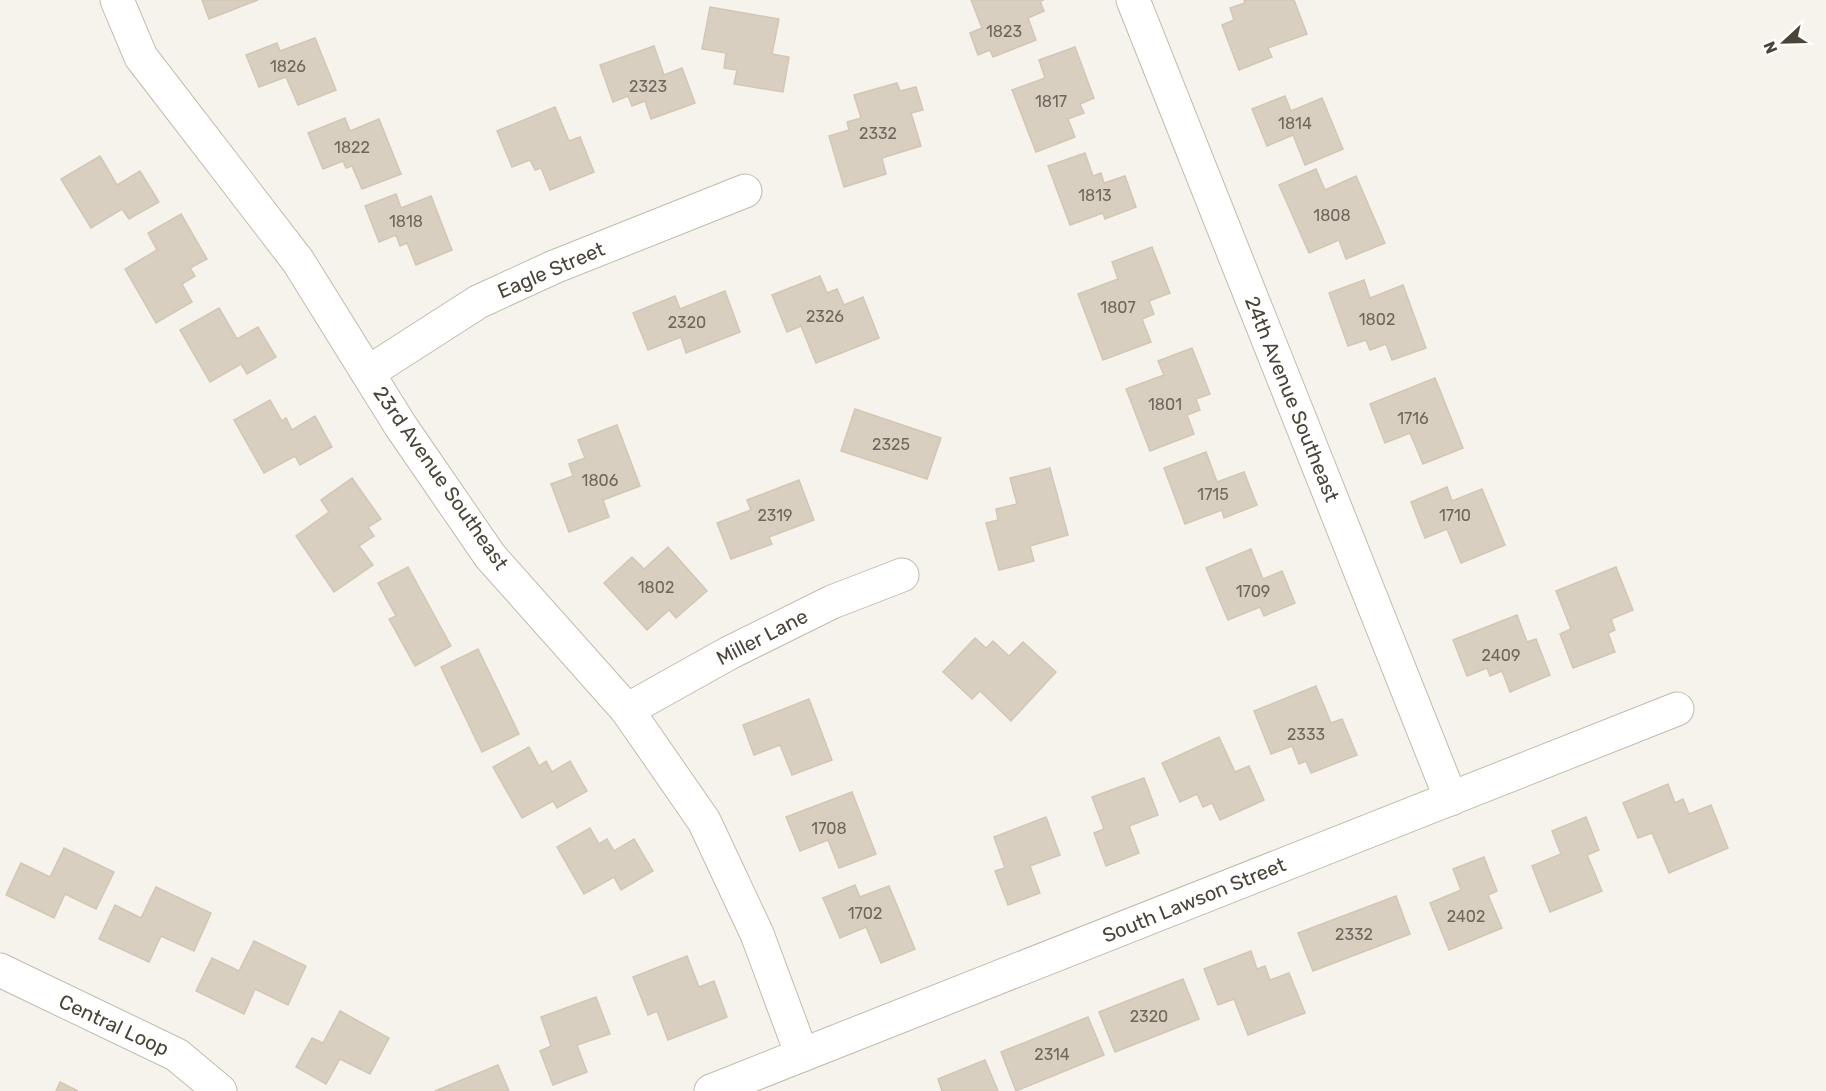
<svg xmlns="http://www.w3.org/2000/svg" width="1826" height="1091" font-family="Rubik,sans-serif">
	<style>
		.building { fill: #d8cfc1; stroke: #d3c7b4; stroke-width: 1.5 }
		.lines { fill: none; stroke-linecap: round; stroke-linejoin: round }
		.minor-casing { stroke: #c2bbae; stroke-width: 35 }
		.minor { stroke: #fff; stroke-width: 33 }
		.labels { text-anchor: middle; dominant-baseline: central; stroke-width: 4.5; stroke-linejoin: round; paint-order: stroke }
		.number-label { font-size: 16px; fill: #6e675b }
		.street-label { font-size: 20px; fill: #4b4439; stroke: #fff }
	</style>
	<rect width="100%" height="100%" fill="#f6f3ec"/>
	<g class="building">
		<path d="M 202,0 L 258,0 L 209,19 Z"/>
		<path d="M 971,0 L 1044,0 L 1040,1 L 1044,11 L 1028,18 L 1036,40 L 993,57 L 990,50 L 978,55 L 970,33 L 982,28 Z"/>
		<path d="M 1244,0 L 1294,0 L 1307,34 L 1268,48 L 1272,57 L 1239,70 L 1222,25 L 1234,20 L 1230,8 L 1245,3 Z"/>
		<path d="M 710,7 L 779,19 L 772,54 L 789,57 L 783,92 L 734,84 L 737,70 L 724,68 L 726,53 L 702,49 Z"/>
		<path d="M 315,38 L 336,90 L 298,105 L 286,77 L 259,87 L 246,55 L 277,43 L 280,51 Z"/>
		<path d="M 654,46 L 664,75 L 682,68 L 695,103 L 651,119 L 645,101 L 632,106 L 628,96 L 613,102 L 600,65 Z"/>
		<path d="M 1075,47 L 1094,98 L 1080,104 L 1084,113 L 1068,119 L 1075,137 L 1036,152 L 1012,90 L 1045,78 L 1039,60 Z"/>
		<path d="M 897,83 L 900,91 L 916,87 L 923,110 L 911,113 L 921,146 L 882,158 L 886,174 L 844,187 L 829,136 L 849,130 L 847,122 L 861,118 L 854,95 Z"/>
		<path d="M 1285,96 L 1291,111 L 1322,98 L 1343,149 L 1305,165 L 1293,135 L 1267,146 L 1252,109 Z"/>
		<path d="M 555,107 L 569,141 L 580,137 L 594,172 L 550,190 L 541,168 L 535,170 L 530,160 L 512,167 L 497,131 Z"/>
		<path d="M 345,118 L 350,131 L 379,119 L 401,174 L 362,189 L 352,166 L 346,168 L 343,161 L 323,169 L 308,133 Z"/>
		<path d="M 1085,153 L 1093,176 L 1101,173 L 1104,183 L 1125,176 L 1136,207 L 1105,219 L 1103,213 L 1070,225 L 1048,166 Z"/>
		<path d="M 100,156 L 117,185 L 140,171 L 159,202 L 129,219 L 122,209 L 91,228 L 61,179 Z"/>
		<path d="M 1316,169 L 1325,190 L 1356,176 L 1385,243 L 1346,259 L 1339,240 L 1309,253 L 1279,185 Z"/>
		<path d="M 396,194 L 401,208 L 431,196 L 452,250 L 416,265 L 407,243 L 400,246 L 396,235 L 379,242 L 365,206 Z"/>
		<path d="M 181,214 L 207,259 L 190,268 L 195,276 L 182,284 L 192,302 L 156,323 L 125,269 L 157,250 L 148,233 Z"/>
		<path d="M 1152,247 L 1170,293 L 1149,301 L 1154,314 L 1142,319 L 1151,342 L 1103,360 L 1078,294 L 1118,279 L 1112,262 Z"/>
		<path d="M 820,276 L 827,293 L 837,289 L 844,305 L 863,297 L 879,338 L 816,363 L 801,326 L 787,332 L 772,295 Z"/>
		<path d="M 1364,280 L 1370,298 L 1403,285 L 1426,348 L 1392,360 L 1386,344 L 1370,350 L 1366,340 L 1348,346 L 1329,293 Z"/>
		<path d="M 725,291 L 740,332 L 686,353 L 681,337 L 648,350 L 633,313 L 675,296 L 680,309 Z"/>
		<path d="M 219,308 L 237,339 L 258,327 L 276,357 L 247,374 L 241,364 L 210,382 L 180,330 Z"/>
		<path d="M 1192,348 L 1210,394 L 1196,399 L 1200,410 L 1187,415 L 1194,434 L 1150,451 L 1126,389 L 1164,375 L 1158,361 Z"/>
		<path d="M 1435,378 L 1463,448 L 1423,464 L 1410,433 L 1385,443 L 1370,404 Z"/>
		<path d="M 270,400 L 282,421 L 286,418 L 292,430 L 315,416 L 332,447 L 300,465 L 295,456 L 264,473 L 234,420 Z"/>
		<path d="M 855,409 L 941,438 L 927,479 L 841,451 Z"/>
		<path d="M 617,425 L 640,486 L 603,500 L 609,517 L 569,532 L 551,484 L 573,476 L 569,464 L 585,458 L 578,440 Z"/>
		<path d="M 1206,452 L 1217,482 L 1244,472 L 1257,505 L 1224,518 L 1222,510 L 1185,524 L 1164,468 Z"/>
		<path d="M 1050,468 L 1068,535 L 1030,546 L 1034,561 L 999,570 L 986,523 L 998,520 L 996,509 L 1017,504 L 1010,478 Z"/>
		<path d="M 352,478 L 381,519 L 368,527 L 374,536 L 359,546 L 373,565 L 334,592 L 296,536 L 329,512 L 321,500 Z"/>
		<path d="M 799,480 L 814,520 L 769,537 L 772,544 L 731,559 L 717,523 L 751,510 L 747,500 Z"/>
		<path d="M 1447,487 L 1452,501 L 1482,489 L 1505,545 L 1461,563 L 1447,529 L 1425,538 L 1411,502 Z"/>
		<path d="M 668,547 L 707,591 L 676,618 L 669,610 L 647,630 L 604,583 L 632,557 L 644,569 Z"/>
		<path d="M 1251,549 L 1263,579 L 1282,571 L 1295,603 L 1264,616 L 1260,607 L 1228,620 L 1206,568 Z"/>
		<path d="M 408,567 L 451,646 L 415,666 L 389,619 L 396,616 L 378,583 Z"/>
		<path d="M 1616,567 L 1633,610 L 1611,619 L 1615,630 L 1608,633 L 1615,652 L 1573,668 L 1560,634 L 1571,629 L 1556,591 Z"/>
		<path d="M 1517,615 L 1527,642 L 1536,639 L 1550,675 L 1510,692 L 1502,671 L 1490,676 L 1487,668 L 1467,676 L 1453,640 Z"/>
		<path d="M 975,638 L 986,648 L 993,641 L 1009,656 L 1023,642 L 1056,672 L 1011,721 L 980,691 L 972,699 L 943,672 Z"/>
		<path d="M 478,649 L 519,734 L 482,752 L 441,667 Z"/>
		<path d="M 1316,686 L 1331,723 L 1342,719 L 1357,755 L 1311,773 L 1306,761 L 1299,764 L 1292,746 L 1271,754 L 1254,711 Z"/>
		<path d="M 809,699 L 832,760 L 792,775 L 780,745 L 754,755 L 743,725 Z"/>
		<path d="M 1219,737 L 1235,772 L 1249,766 L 1264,800 L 1220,820 L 1212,803 L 1203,807 L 1197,794 L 1180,802 L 1162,763 Z"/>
		<path d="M 529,747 L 539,766 L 546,761 L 552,772 L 570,761 L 587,791 L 557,808 L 553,801 L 522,818 L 493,767 Z"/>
		<path d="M 1144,778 L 1158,815 L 1129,826 L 1139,853 L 1106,866 L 1094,833 L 1104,829 L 1092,797 Z"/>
		<path d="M 1668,784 L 1675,803 L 1683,799 L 1689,814 L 1711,805 L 1728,848 L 1669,873 L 1652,833 L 1638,838 L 1623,803 Z"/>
		<path d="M 852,792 L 876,854 L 839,868 L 828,840 L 800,851 L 786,817 Z"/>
		<path d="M 1046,817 L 1060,855 L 1030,866 L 1040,893 L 1008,905 L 995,871 L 1005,868 L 994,837 Z"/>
		<path d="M 1586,817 L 1599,850 L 1587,855 L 1602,891 L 1550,912 L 1532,866 L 1561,854 L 1552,831 Z"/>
		<path d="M 590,828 L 599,844 L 607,839 L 614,851 L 634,839 L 653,871 L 621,890 L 614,877 L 584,894 L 557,847 Z"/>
		<path d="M 64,848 L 114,872 L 96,909 L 65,894 L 54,918 L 6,895 L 21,863 L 50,877 Z"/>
		<path d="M 1484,857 L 1497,891 L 1488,895 L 1502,928 L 1449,950 L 1430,903 L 1461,890 L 1453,869 Z"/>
		<path d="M 855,885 L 860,897 L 889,886 L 915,949 L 881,963 L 866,927 L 840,938 L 823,898 Z"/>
		<path d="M 156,887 L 211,913 L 194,951 L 161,936 L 149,962 L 99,939 L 115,905 L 141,918 Z"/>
		<path d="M 1396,896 L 1410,934 L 1313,971 L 1298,933 Z"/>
		<path d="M 254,941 L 306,966 L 288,1005 L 255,989 L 244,1014 L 196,991 L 212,958 L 239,971 Z"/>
		<path d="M 1251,951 L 1257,969 L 1265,966 L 1270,980 L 1289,973 L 1305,1013 L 1248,1035 L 1234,999 L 1218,1005 L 1204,969 Z"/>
		<path d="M 687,956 L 699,987 L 714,981 L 727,1017 L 668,1040 L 657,1011 L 648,1015 L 633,977 Z"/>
		<path d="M 1183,979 L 1199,1019 L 1115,1052 L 1099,1012 Z"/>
		<path d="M 596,997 L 610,1034 L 577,1045 L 587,1072 L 553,1085 L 540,1051 L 551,1046 L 541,1017 Z"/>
		<path d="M 340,1011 L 389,1038 L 370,1074 L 340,1059 L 326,1084 L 296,1067 L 312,1038 L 323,1043 Z"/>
		<path d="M 1088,1017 L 1104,1055 L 1016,1091 L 1001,1052 Z"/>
		<path d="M 985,1060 L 998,1091 L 942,1091 L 938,1079 Z"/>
		<path d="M 498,1065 L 509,1091 L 435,1091 Z"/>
		<path d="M 60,1082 L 78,1091 L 56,1091 Z"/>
	</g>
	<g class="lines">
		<defs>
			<g id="minor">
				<path d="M 117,0 L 141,57 L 298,261 L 400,425 L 490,556 L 627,710 L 704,821 L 757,934 L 802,1055"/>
				<path d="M 1133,0 L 1451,799"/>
				<path d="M 369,372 L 478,302 L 554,267 L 745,191"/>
				<path d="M 627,710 L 729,653 L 832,602 L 902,575"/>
				<path d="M 0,970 L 177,1055 L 220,1091"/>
				<path d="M 711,1091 L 1677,709"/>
			</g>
		</defs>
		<use href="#minor" class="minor-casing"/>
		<use href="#minor" class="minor"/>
	</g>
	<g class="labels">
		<g class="number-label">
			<text x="1004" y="31">1823</text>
			<text x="288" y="66">1826</text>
			<text x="648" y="86">2323</text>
			<text x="1051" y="101">1817</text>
			<text x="1295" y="123">1814</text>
			<text x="878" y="133">2332</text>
			<text x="352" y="147">1822</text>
			<text x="1095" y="195">1813</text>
			<text x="1332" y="215">1808</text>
			<text x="406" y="221">1818</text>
			<text x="1118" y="307">1807</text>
			<text x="825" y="316">2326</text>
			<text x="1377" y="319">1802</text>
			<text x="687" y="322">2320</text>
			<text x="1165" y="404">1801</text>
			<text x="1413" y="418">1716</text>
			<text x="891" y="444">2325</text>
			<text x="600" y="480">1806</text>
			<text x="1213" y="494">1715</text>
			<text x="775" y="515">2319</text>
			<text x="1455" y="515">1710</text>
			<text x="656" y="587">1802</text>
			<text x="1253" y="591">1709</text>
			<text x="1501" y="655">2409</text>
			<text x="1306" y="734">2333</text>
			<text x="829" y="828">1708</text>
			<text x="865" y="913">1702</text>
			<text x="1466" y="916">2402</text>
			<text x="1354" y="934">2332</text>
			<text x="1149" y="1016">2320</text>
			<text x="1052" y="1054">2314</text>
		</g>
		<g class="street-label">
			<text transform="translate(551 270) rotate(-23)">Eagle Street</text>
			<text transform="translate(1292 399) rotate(68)">24th Avenue Southeast</text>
			<text transform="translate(441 478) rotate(55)">23rd Avenue Southeast</text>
			<text transform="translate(762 637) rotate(-27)">Miller Lane</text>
			<text transform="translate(1194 900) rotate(-22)">South Lawson Street</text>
			<text transform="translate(114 1025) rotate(25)">Central Loop</text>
		</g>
	</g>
	<g transform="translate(1784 42) rotate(248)" stroke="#ffffff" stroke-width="4.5" paint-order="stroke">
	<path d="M0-4.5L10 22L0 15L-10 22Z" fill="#4b4439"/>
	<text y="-9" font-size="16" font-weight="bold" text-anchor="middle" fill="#4b4439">N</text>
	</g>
</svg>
